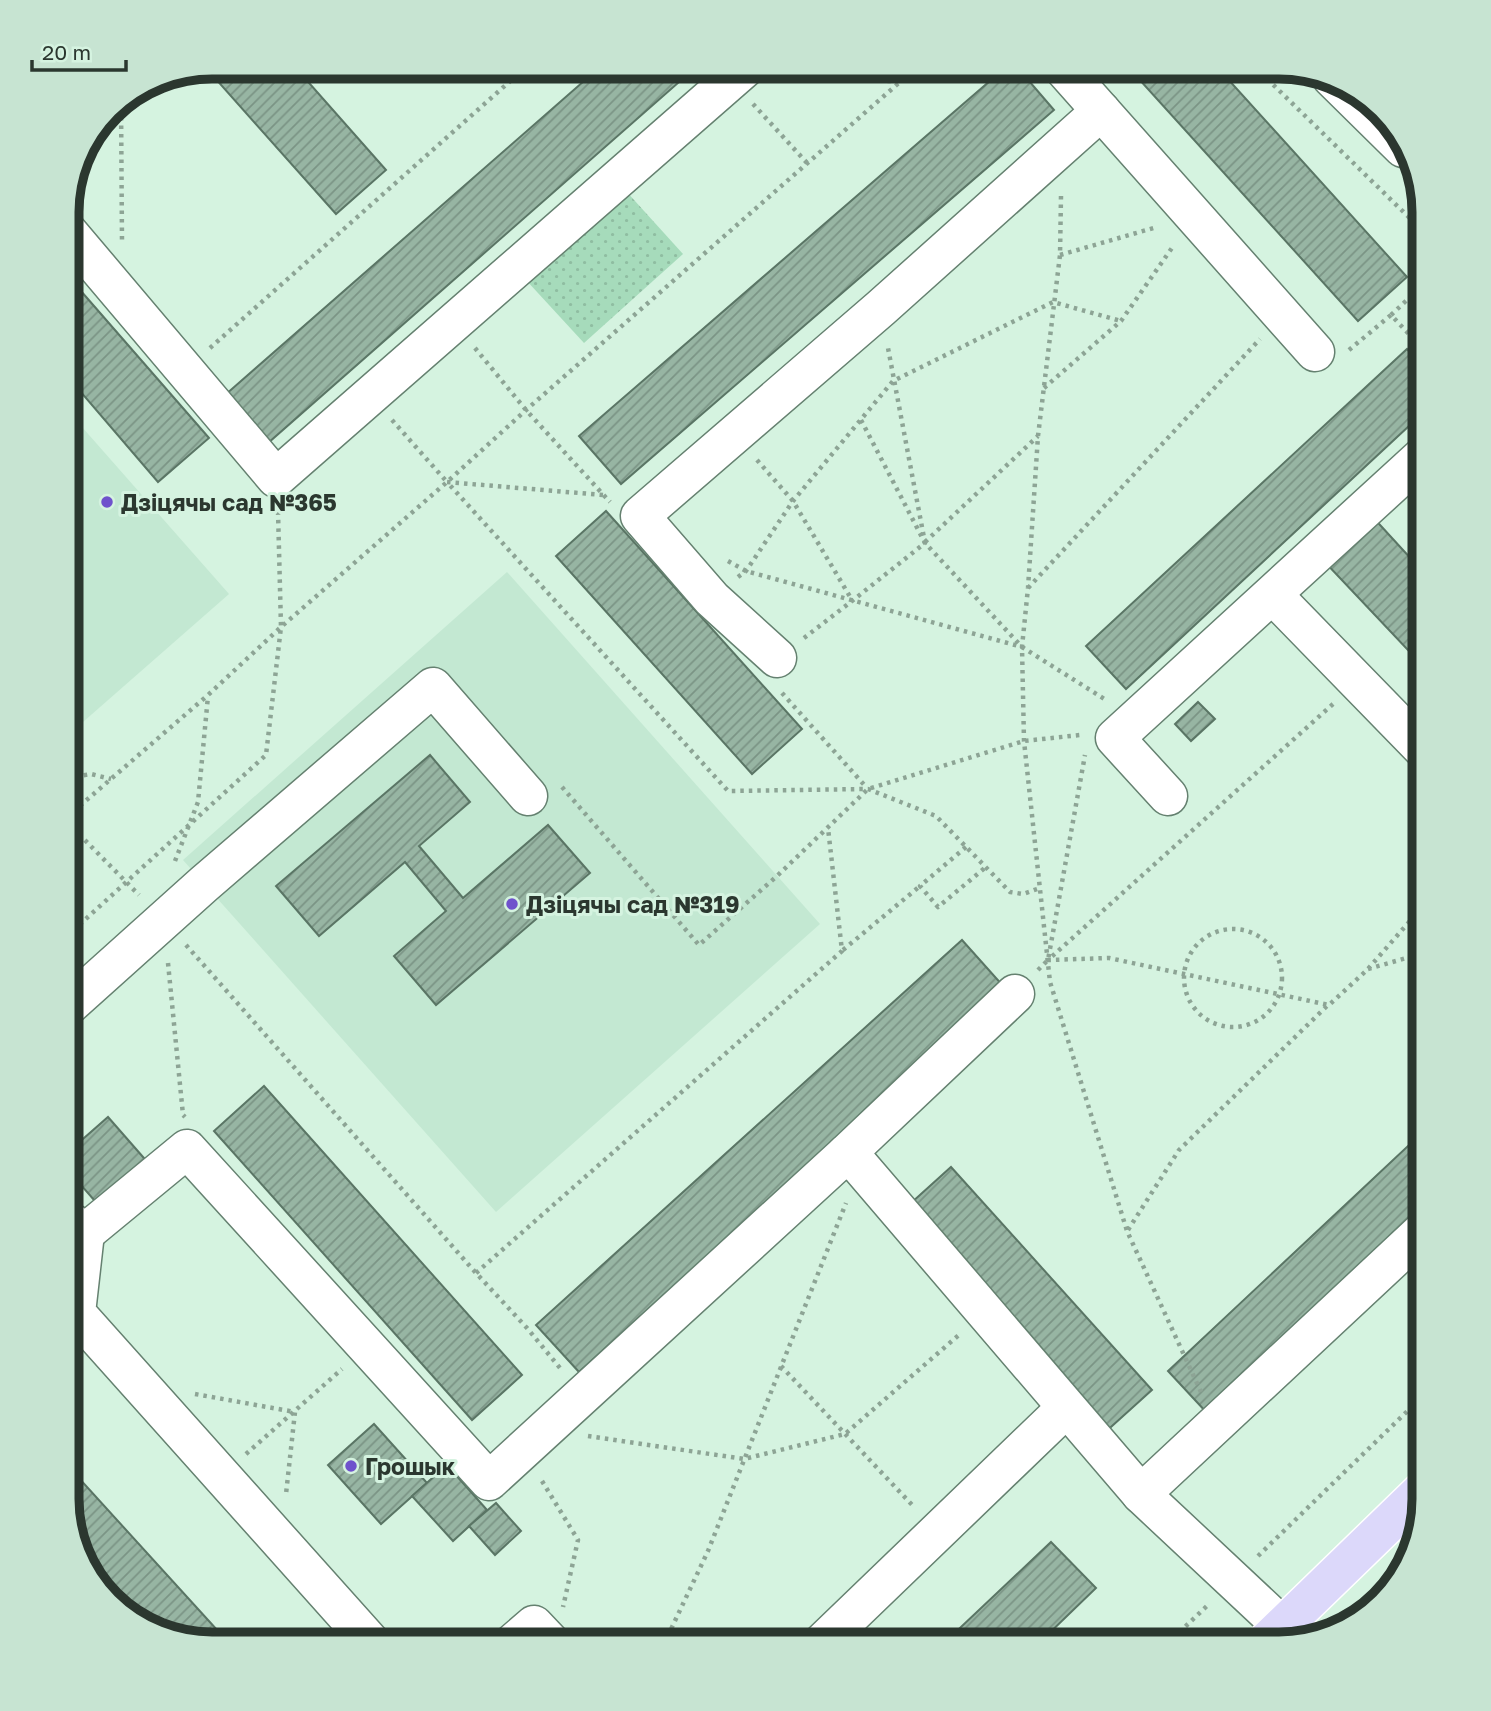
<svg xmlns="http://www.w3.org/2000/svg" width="1491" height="1711" font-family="'Golos Text',sans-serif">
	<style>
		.built { fill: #c3e8d2 }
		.park { fill: url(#park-dots) }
		.building { fill: url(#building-hatch); stroke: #5a7565; stroke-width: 2 }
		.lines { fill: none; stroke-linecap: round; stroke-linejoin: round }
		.minor-casing { stroke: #658170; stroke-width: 41 }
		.major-casing { stroke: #fff; stroke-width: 41 }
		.path { stroke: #8da495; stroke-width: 4.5; stroke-dasharray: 3.5 5; stroke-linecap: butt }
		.minor { stroke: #fff; stroke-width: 38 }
		.major { stroke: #dcd8fa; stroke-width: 38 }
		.poi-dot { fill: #6f52cc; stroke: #d5f3e0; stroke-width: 2.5 }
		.labels { text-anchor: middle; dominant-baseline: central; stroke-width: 6; stroke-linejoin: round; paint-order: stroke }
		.poi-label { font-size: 23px; font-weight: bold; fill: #2b372f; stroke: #d5f3e0; text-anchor: start }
		.rim { fill: none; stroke: #2b372f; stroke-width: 9 }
	</style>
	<defs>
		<pattern id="park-dots" width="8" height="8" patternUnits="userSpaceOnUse" patternTransform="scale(1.75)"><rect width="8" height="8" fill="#a6dbbb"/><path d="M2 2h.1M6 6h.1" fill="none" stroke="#8fbda1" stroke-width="1.8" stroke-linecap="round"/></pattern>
		<pattern id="building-hatch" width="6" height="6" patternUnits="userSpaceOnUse" patternTransform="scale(1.75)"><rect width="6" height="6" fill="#97b5a3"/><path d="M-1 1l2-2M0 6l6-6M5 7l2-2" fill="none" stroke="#7b9485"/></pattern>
	</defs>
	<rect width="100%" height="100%" fill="#d5f3e0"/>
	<g class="built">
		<path d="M 67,410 L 229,594 L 67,736 Z"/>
		<path d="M 507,572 L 820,924 L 496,1212 L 183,860 Z"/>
	</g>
	<path class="park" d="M 625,190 L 683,254 L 584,343 L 526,280 Z"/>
	<g class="building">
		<path d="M 212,66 L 295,67 L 386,170 L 336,214 L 206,68 Z"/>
		<path d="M 600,67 L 694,67 L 695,68 L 268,443 L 225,395 Z"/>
		<path d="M 1006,67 L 1017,67 L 1054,110 L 621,484 L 579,436 Z"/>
		<path d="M 1128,67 L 1217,67 L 1407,277 L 1358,321 Z"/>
		<path d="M 67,275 L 209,438 L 158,482 L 67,376 Z"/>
		<path d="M 1407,349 L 1424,368 L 1424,412 L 1126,689 L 1086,646 Z"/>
		<path d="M 606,511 L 802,729 L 752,774 L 556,556 Z"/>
		<path d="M 1370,514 L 1424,573 L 1424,667 L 1322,559 Z"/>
		<path d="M 1198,702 L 1215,719 L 1191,741 L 1175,724 Z"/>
		<path d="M 430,755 L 470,802 L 419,846 L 463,898 L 548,825 L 590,873 L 436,1005 L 394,956 L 446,911 L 405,862 L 319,936 L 276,886 Z"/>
		<path d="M 962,940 L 1004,987 L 579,1372 L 536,1325 Z"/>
		<path d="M 264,1086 L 522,1375 L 472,1420 L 214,1131 Z"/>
		<path d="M 108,1117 L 150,1165 L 101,1208 L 67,1169 L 67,1153 Z"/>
		<path d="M 1424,1131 L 1424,1211 L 1208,1414 L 1168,1371 Z"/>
		<path d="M 951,1167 L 1152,1390 L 1102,1435 L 901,1212 Z"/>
		<path d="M 374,1424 L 427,1483 L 381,1524 L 328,1465 Z"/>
		<path d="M 67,1465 L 218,1631 L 230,1644 L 212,1644 L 147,1629 L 96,1587 L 67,1499 Z"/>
		<path d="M 447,1465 L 487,1510 L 453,1541 L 412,1496 Z"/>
		<path d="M 496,1503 L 521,1531 L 495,1555 L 469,1526 Z"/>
		<path d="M 1051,1542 L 1096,1588 L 1038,1644 L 943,1644 Z"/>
	</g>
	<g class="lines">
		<defs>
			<g id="minor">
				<path d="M 1062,67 L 1315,352"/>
				<path d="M 1332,78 L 1403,148"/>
				<path d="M 67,231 L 276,478 L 746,67"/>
				<path d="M 1273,595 L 1424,750"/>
				<path d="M 777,658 L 712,599 L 640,516 L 881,308 L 1101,111"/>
				<path d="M 1168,796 L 1115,738 L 1424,455"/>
				<path d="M 67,1007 L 204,884 L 433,687 L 528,796"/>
				<path d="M 846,1154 L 860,1166 L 1141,1494 L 1283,1627"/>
				<path d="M 67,1219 L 85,1233 L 76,1313 L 372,1644"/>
				<path d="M 85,1233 L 187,1149 L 489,1481 L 846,1154 L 1015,994"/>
				<path d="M 1141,1494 L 1424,1230"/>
				<path d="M 512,1644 L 534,1625 L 552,1644"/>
				<path d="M 821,1644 L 1066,1408"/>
			</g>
			<path id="major" d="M 1264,1644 L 1424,1489"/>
		</defs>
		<use href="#minor" class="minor-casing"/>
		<use href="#major" class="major-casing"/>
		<g class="path">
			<path d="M 1255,67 L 1424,232"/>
			<path d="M 777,80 L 901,81"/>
			<path d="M 121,100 L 122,242"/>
			<path d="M 753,104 L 808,164"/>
			<path d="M 1061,196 L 1060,255 L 1038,436 L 1028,588 L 1022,647 L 1024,741 L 1050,982 L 1127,1231 L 1201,1392"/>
			<path d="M 1060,255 L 1157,227"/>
			<path d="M 1391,315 L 1424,284"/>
			<path d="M 210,348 L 526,67"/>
			<path d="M 475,348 L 526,410 L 610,502"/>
			<path d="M 1349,350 L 1391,315 L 1424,350"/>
			<path d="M 1044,388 L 1121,321 L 1174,245"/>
			<path d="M 392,420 L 447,482"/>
			<path d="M 861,420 L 925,543 L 1022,647 L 1106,700"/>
			<path d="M 757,460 L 793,501 L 852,600"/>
			<path d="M 603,495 L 447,482 L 728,791 L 868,789 L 936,816 L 1010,892 L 1023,894 L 1040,888"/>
			<path d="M 925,542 L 1038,436"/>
			<path d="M 728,561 L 746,571 L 1022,647"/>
			<path d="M 738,577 L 746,571 L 793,501 L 893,381 L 1053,302 L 1121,321"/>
			<path d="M 67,579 C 74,564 72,548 67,533"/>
			<path d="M 1028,588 L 1260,339"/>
			<path d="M 804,638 L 852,601 L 925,543 L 888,348"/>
			<path d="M 782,693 L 867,788"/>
			<path d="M 1333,704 L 1048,960 L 1109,958 L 1329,1005 L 1367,970 L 1424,905"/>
			<path d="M 67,778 L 91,774 L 111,779"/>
			<path d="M 562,787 L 699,945 L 777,876 L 868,789 L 1024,741 L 1080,735"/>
			<path d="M 67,817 L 208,695 L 281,627 L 447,482 L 526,410 L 917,67"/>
			<path d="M 67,822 L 139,895"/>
			<path d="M 966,847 L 920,886 L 938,907 L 986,867"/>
			<path d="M 175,861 L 198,802 L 208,696"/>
			<circle cx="1233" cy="978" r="49"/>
			<path d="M 67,936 L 266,755 L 281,627 L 278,511"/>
			<path d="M 186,945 L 476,1273 L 527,1328 L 560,1368"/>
			<path d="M 843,950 L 920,886"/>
			<path d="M 168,963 L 183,1115 L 185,1117"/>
			<path d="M 1368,969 L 1424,953"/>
			<path d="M 1038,970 L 1048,960 L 1085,755"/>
			<path d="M 1128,1230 L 1179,1150 L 1328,1005"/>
			<path d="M 476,1273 L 842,951 L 828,828"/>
			<path d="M 781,1366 L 915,1508"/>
			<path d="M 195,1394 L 295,1412 L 286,1494"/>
			<path d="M 588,1436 L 744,1459 L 845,1434 L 960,1334"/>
			<path d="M 246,1454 L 342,1369"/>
			<path d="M 542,1481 L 578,1540 L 563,1607"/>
			<path d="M 1258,1556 L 1424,1395"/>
			<path d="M 664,1644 L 708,1551 L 846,1203"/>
			<path d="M 1167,1644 L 1209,1604"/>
		</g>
		<use href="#minor" class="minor"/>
		<use href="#major" class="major"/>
	</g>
	<g class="poi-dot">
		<circle cx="107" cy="502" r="7"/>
		<circle cx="512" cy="904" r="7"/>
		<circle cx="351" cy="1466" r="7"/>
	</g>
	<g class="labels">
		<g class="poi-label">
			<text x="121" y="502">Дзіцячы сад №365</text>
			<text x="526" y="904">Дзіцячы сад №319</text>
			<text x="365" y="1466">Грошык</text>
		</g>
	</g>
	<path d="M0 0H1491V1711H0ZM212 79H1279A133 133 0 0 1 1412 212V1499A133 133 0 0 1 1279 1632H212A133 133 0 0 1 79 1499V212A133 133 0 0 1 212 79Z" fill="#c7e4d2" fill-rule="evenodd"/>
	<path class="rim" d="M212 79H1279A133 133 0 0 1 1412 212V1499A133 133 0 0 1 1279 1632H212A133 133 0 0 1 79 1499V212A133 133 0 0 1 212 79Z"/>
	<path d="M32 60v10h94v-10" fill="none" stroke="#2b372f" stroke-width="3.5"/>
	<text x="42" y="60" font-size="21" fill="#2b372f" stroke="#d5f3e0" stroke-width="5" paint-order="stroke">20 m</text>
</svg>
